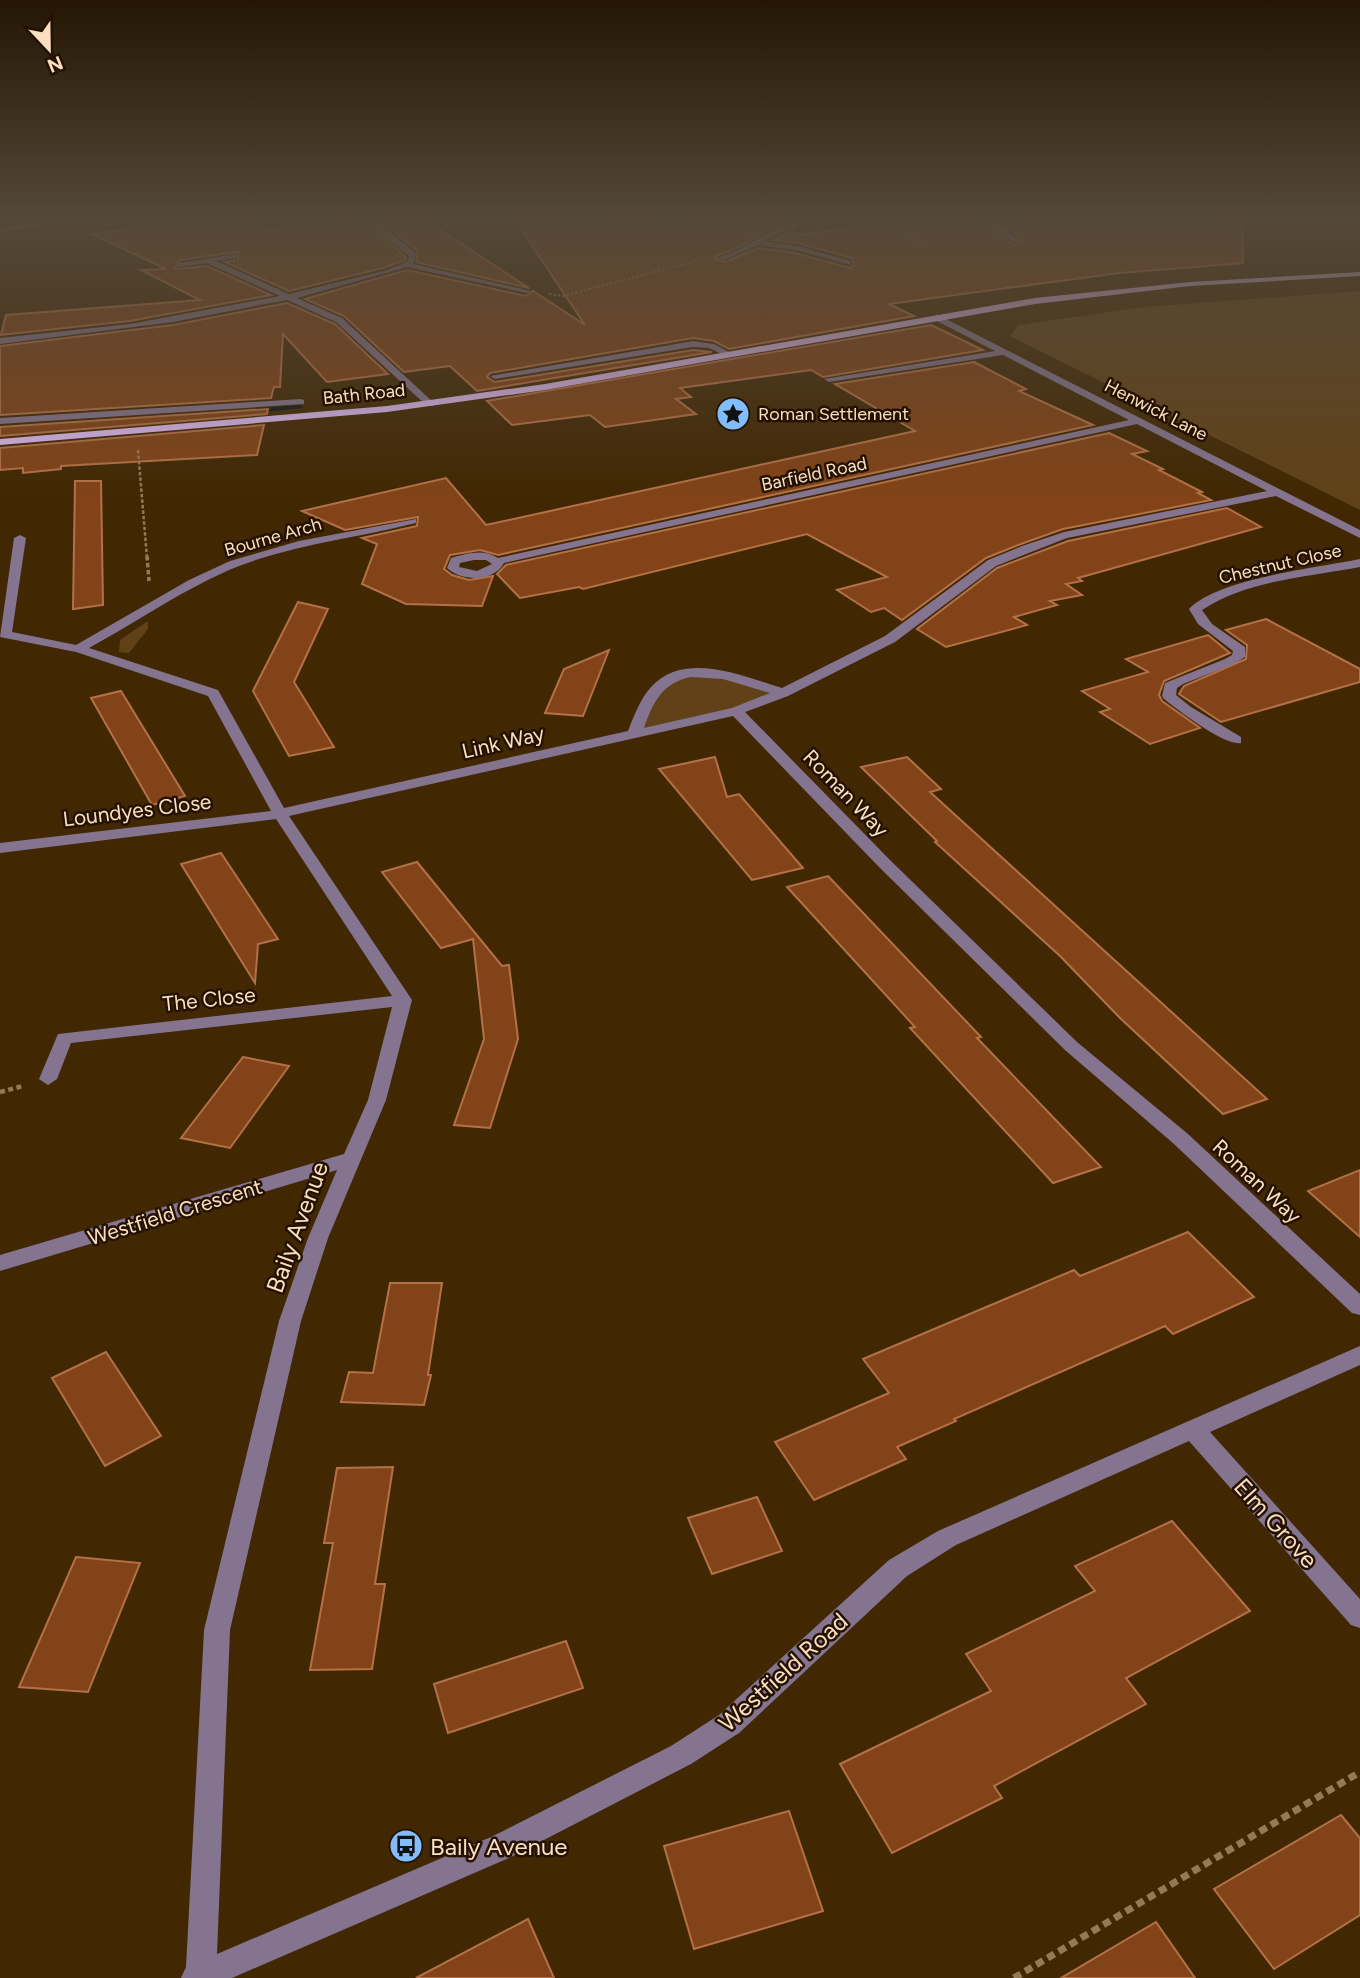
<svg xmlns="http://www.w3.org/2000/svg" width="1360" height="1978" font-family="Figtree,sans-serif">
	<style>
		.green { fill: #614218 }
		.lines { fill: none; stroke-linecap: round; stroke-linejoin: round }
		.stream { fill: #0a1918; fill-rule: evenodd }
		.building { fill: #814317; stroke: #b47147; stroke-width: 2 }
		.path-far4 { stroke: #947a58; stroke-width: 2; stroke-dasharray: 2.5 2; stroke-linecap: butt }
		.path-far3 { stroke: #947a58; stroke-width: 2.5; stroke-dasharray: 3.5 2; stroke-linecap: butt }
		.path-far2 { stroke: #947a58; stroke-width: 3.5; stroke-dasharray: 4.5 2.5; stroke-linecap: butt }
		.path-far1 { stroke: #947a58; stroke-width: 4.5; stroke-dasharray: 5 3.5; stroke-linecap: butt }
		.path { stroke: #947a58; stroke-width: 7; stroke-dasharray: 8 5; stroke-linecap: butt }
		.minor { fill: #847490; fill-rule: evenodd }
		.major { fill: #dcb9f3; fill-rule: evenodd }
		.labels { text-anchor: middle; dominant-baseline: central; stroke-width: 5; stroke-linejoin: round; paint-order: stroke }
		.far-street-label { font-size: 18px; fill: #fadfc0; stroke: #241100 }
		.far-poi-label { font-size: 18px; fill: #fadfc0; stroke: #241100; text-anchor: start }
		.street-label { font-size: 21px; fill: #fadfc0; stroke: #241100 }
		.near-street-label { font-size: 24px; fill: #fadfc0; stroke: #241100 }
		.near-poi-label { font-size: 24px; fill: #fadfc0; stroke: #241100; text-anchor: start }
	</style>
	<rect width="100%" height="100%" fill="#412803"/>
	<g class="green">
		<path d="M 1360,291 L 1360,510 L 1010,336 L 1018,325 L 1144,307 Z"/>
		<path d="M 148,621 L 148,629 L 129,653 L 119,652 L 120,640 Z"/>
		<path d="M 702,673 L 783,693 L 736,711 L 634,734 L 658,687 Z"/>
	</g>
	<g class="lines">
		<path class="stream" d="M 300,405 L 303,407 L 302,408 L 252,413 L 249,411 L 252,409 Z"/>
	</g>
	<g class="building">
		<path d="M 192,220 L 208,222 L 249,220 L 268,230 L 365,220 L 406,257 L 405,260 L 383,268 L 289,291 L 225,262 L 238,260 L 238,252 L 180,260 L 175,269 L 207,266 L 271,295 L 130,321 L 1,335 L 6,315 L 200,300 L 141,270 L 166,269 L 92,234 Z"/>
		<path d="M 379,220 L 425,220 L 529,288 L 416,262 L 418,251 Z"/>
		<path d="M 515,220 L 566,220 L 572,227 L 599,224 L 601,220 L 638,220 L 641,223 L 686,220 L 781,220 L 785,223 L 772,227 L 739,247 L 716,256 L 715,259 L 725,262 L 758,248 L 795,253 L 850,268 L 854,265 L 852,258 L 798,243 L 772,240 L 793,231 L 798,235 L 883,224 L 983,223 L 1014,245 L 1023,239 L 999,222 L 1242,220 L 1243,263 L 1119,273 L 889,304 L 914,316 L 729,349 L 714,341 L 693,338 L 490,373 L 487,377 L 495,382 L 693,350 L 712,352 L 477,391 L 450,366 L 404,372 L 344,316 L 305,299 L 407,270 L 526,296 L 533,291 L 585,325 Z"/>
		<path d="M 287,303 L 335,324 L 388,374 L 327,382 L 283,334 L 280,387 L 274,387 L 271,398 L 0,415 L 0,346 L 173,325 Z"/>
		<path d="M 931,325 L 983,350 L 823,377 L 811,370 L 680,388 L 691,397 L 676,399 L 696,414 L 605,427 L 590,415 L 512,425 L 487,401 Z"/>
		<path d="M 974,362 L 1026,389 L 1019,391 L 1093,425 L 498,555 L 480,550 L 450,555 L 444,569 L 452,575 L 469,580 L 493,576 L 482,606 L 406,604 L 362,584 L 377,544 L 362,538 L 417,526 L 418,517 L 345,530 L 302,511 L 446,478 L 486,525 L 915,431 L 835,384 Z"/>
		<path d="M 268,409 L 267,414 L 0,436 L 0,427 Z"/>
		<path d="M 264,425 L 257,455 L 61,466 L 61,469 L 23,473 L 23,468 L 0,470 L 0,448 Z"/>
		<path d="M 1109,433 L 1147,451 L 1132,454 L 1163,469 L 1159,470 L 1202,492 L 1198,493 L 1211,500 L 1063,529 L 1021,544 L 986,558 L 902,620 L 884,608 L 871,612 L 837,590 L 887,577 L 807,534 L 583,589 L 579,587 L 520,598 L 497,574 L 506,565 Z"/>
		<path d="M 75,481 L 101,481 L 103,605 L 73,609 Z"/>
		<path d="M 1227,508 L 1261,527 L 1078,578 L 1082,581 L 1066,584 L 1082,595 L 1050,601 L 1057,605 L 1014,617 L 1027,625 L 946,647 L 917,629 L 997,568 L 1068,541 Z"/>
		<path d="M 298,602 L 328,609 L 294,682 L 334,747 L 289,756 L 253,691 Z"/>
		<path d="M 1266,619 L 1360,669 L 1360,682 L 1221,722 L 1179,694 L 1184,686 L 1246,659 L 1247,645 L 1226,630 Z"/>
		<path d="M 1208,635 L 1230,653 L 1164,681 L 1159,695 L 1162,701 L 1200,728 L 1150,744 L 1100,712 L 1110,709 L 1082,691 L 1148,672 L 1126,659 Z"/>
		<path d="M 609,650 L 583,716 L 545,713 L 564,669 Z"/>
		<path d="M 121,691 L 185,796 L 152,805 L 91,698 Z"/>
		<path d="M 715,757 L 727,797 L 739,794 L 803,868 L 752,880 L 659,769 Z"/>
		<path d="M 907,757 L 941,789 L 930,792 L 1267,1099 L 1223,1114 L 1120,1018 L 1060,956 L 935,842 L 937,841 L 861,767 Z"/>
		<path d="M 221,853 L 278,939 L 258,944 L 255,983 L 181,864 Z"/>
		<path d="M 417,862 L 502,966 L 509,965 L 518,1039 L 490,1128 L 454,1125 L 484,1039 L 473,939 L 441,948 L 382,872 Z"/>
		<path d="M 828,876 L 981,1037 L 977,1038 L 1101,1167 L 1053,1183 L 910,1028 L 915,1027 L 787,887 Z"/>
		<path d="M 243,1057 L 289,1066 L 230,1148 L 181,1138 Z"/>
		<path d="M 1360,1170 L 1360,1237 L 1308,1191 Z"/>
		<path d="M 1188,1232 L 1254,1297 L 1173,1334 L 1165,1326 L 954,1419 L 956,1421 L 897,1447 L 906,1459 L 814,1500 L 775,1442 L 889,1393 L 863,1359 L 1074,1270 L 1080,1276 Z"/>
		<path d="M 390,1283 L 442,1283 L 428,1375 L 431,1375 L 424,1405 L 341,1402 L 349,1372 L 373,1373 Z"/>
		<path d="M 106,1352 L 161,1436 L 105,1466 L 52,1378 Z"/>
		<path d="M 393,1467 L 375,1584 L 385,1584 L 372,1669 L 310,1670 L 333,1543 L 324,1543 L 337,1468 Z"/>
		<path d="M 757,1497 L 782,1551 L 712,1574 L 688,1518 Z"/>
		<path d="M 1172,1521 L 1250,1611 L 1126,1678 L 1146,1704 L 994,1786 L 1002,1798 L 892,1853 L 840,1764 L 991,1691 L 966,1654 L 1095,1591 L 1075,1566 Z"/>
		<path d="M 76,1557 L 140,1563 L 88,1692 L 19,1687 Z"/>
		<path d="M 566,1641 L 583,1688 L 448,1733 L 434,1684 Z"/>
		<path d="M 789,1811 L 823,1911 L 694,1949 L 664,1846 Z"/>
		<path d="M 1341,1815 L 1360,1838 L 1360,1915 L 1274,1969 L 1214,1889 Z"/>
		<path d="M 528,1919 L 554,1978 L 416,1978 Z"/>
		<path d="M 1156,1922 L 1195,1978 L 1061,1978 Z"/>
	</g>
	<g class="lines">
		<g class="path-far4">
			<path d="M 892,220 L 922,246"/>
			<path d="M 1088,220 L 1105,229"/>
			<path d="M 549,294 L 563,296 L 699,260"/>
		</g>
		<path class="path-far3" d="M 138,450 L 147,558"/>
		<path class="path-far2" d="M 147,556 L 149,581"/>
		<path class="path-far1" d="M 0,1092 L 23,1086"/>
		<path class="path" d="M 1014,1978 L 1360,1772"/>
		<g class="minor">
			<path d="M 52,220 L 66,220 L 0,233 L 0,229 Z"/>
			<path d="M 367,220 L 375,220 L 416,253 L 413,264 L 531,291 L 527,293 L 407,267 L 297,298 L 342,318 L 433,402 L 433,406 L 427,406 L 336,322 L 287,300 L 173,322 L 0,344 L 0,338 L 130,324 L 280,296 L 207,263 L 177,267 L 180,263 L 236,254 L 236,258 L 216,261 L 289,294 L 384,271 L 407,262 L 409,256 Z"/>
			<path d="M 569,220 L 598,220 L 599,221 L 572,224 Z"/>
			<path d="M 807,220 L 817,220 L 779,233 L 764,241 L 797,246 L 851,261 L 851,265 L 796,250 L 758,245 L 724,260 L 717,258 L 740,249 L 773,229 Z"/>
			<path d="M 984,220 L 992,220 L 1020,240 L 1013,242 Z"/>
			<path d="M 936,314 L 1360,530 L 1360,538 L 1276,496 L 1067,538 L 996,566 L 895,642 L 788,696 L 745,712 L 891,861 L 1077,1042 L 1188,1134 L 1360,1294 L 1360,1315 L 1352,1313 L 1174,1144 L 1065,1050 L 879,867 L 733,716 L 289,816 L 412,1000 L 386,1100 L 328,1238 L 301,1321 L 230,1630 L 217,1954 L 491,1837 L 671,1746 L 719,1715 L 889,1560 L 938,1531 L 1360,1346 L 1360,1365 L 1210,1432 L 1360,1599 L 1360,1628 L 1351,1625 L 1189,1441 L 956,1545 L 907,1576 L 739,1733 L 691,1764 L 511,1857 L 232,1978 L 181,1978 L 186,1967 L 204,1630 L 279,1321 L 308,1238 L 337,1170 L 0,1271 L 0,1255 L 344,1154 L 368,1100 L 392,1007 L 71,1043 L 57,1079 L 48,1085 L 39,1079 L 58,1034 L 392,996 L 276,819 L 0,853 L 0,843 L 271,811 L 208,696 L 76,652 L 0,637 L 14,538 L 20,535 L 26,538 L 12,632 L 76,645 L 189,580 L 230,561 L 299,541 L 416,519 L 416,523 C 357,538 296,544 239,566 C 186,587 139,621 89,648 L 218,690 L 284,808 L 628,731 C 634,716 640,699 651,687 C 684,650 743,676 782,688 L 885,636 L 988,560 L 1022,546 L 1064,532 L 1267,491 L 1137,424 L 504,563 C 494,582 462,582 447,568 L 451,558 C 466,554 483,548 498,558 L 1129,420 L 1003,355 L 829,382 L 824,379 L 995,351 L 933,319 ZM 474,560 L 486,560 L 492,564 L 477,571 L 459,567 L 460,563 ZM 691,677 L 723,679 L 770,693 L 732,708 L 644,728 C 653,702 662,683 691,677 Z"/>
			<path d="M 693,341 L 714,344 L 733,354 L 728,357 L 709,348 L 693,347 L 495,379 L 490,376 Z"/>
			<path d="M 301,399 L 304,400 L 304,404 L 0,424 L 0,418 Z"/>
			<path d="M 1360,559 L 1360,567 C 1308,577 1247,580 1202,610 L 1212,624 L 1245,647 L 1245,657 L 1234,664 L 1183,684 L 1177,688 L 1176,695 L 1191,707 L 1241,737 L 1241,743 C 1224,746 1178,710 1164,699 L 1162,696 L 1165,683 L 1225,659 L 1232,655 L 1233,651 L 1198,624 L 1189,609 C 1219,578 1317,568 1360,559 Z"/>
		</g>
		<path class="major" d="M 1360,272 L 1360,276 L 1190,286 L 1035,304 L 545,390 L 387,412 L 0,445 L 0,439 L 387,406 L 545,384 L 1035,298 L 1190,282 Z"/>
	</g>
	<linearGradient id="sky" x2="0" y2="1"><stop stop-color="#241602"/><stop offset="0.44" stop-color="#544839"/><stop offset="1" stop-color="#544839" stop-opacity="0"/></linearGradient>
	<rect width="1360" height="496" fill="url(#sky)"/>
	<defs>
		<symbol id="sight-disc" viewBox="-11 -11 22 22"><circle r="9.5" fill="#83bcfb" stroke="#241100"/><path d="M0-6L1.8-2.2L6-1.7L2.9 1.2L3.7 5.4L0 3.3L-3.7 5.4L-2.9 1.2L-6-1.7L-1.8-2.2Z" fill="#111"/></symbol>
		<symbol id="bus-disc" viewBox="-11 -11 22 22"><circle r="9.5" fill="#83bcfb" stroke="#241100"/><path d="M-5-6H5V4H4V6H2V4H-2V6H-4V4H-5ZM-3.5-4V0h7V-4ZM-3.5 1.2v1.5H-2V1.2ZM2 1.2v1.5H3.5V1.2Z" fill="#111"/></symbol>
	</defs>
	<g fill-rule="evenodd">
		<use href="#sight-disc" x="714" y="395" width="38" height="38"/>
		<use href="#bus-disc" x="387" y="1827" width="38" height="38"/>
	</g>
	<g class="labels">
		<g class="far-street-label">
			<text transform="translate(364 394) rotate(-6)">Bath Road</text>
			<text transform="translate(1156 410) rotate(27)">Henwick Lane</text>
			<text transform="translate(814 474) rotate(-12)">Barfield Road</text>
			<text transform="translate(273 537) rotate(-16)">Bourne Arch</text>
			<text transform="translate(1280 564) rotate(-13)">Chestnut Close</text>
		</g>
		<g class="far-poi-label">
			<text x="758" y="414">Roman Settlement</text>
		</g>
		<g class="street-label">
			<text transform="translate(503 742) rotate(-13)">Link Way</text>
			<text transform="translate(846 793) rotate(46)">Roman Way</text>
			<text transform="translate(137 810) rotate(-7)">Loundyes Close</text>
			<text transform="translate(209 999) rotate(-6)">The Close</text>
			<text transform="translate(1257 1181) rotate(43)">Roman Way</text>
			<text transform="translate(175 1212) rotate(-17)">Westfield Crescent</text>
		</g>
		<g class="near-street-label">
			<text transform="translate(297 1227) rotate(-70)">Baily Avenue</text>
			<text transform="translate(1276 1523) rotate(48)">Elm Grove</text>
			<text transform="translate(783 1672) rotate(-42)">Westfield Road</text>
		</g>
		<g class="near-poi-label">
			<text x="430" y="1846">Baily Avenue</text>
		</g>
	</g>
	<g transform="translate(49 49) rotate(158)" stroke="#241100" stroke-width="5" paint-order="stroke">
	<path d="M0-5L12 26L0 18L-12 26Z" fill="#fadfc0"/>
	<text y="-10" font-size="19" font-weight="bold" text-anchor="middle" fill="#fadfc0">N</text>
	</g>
</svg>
